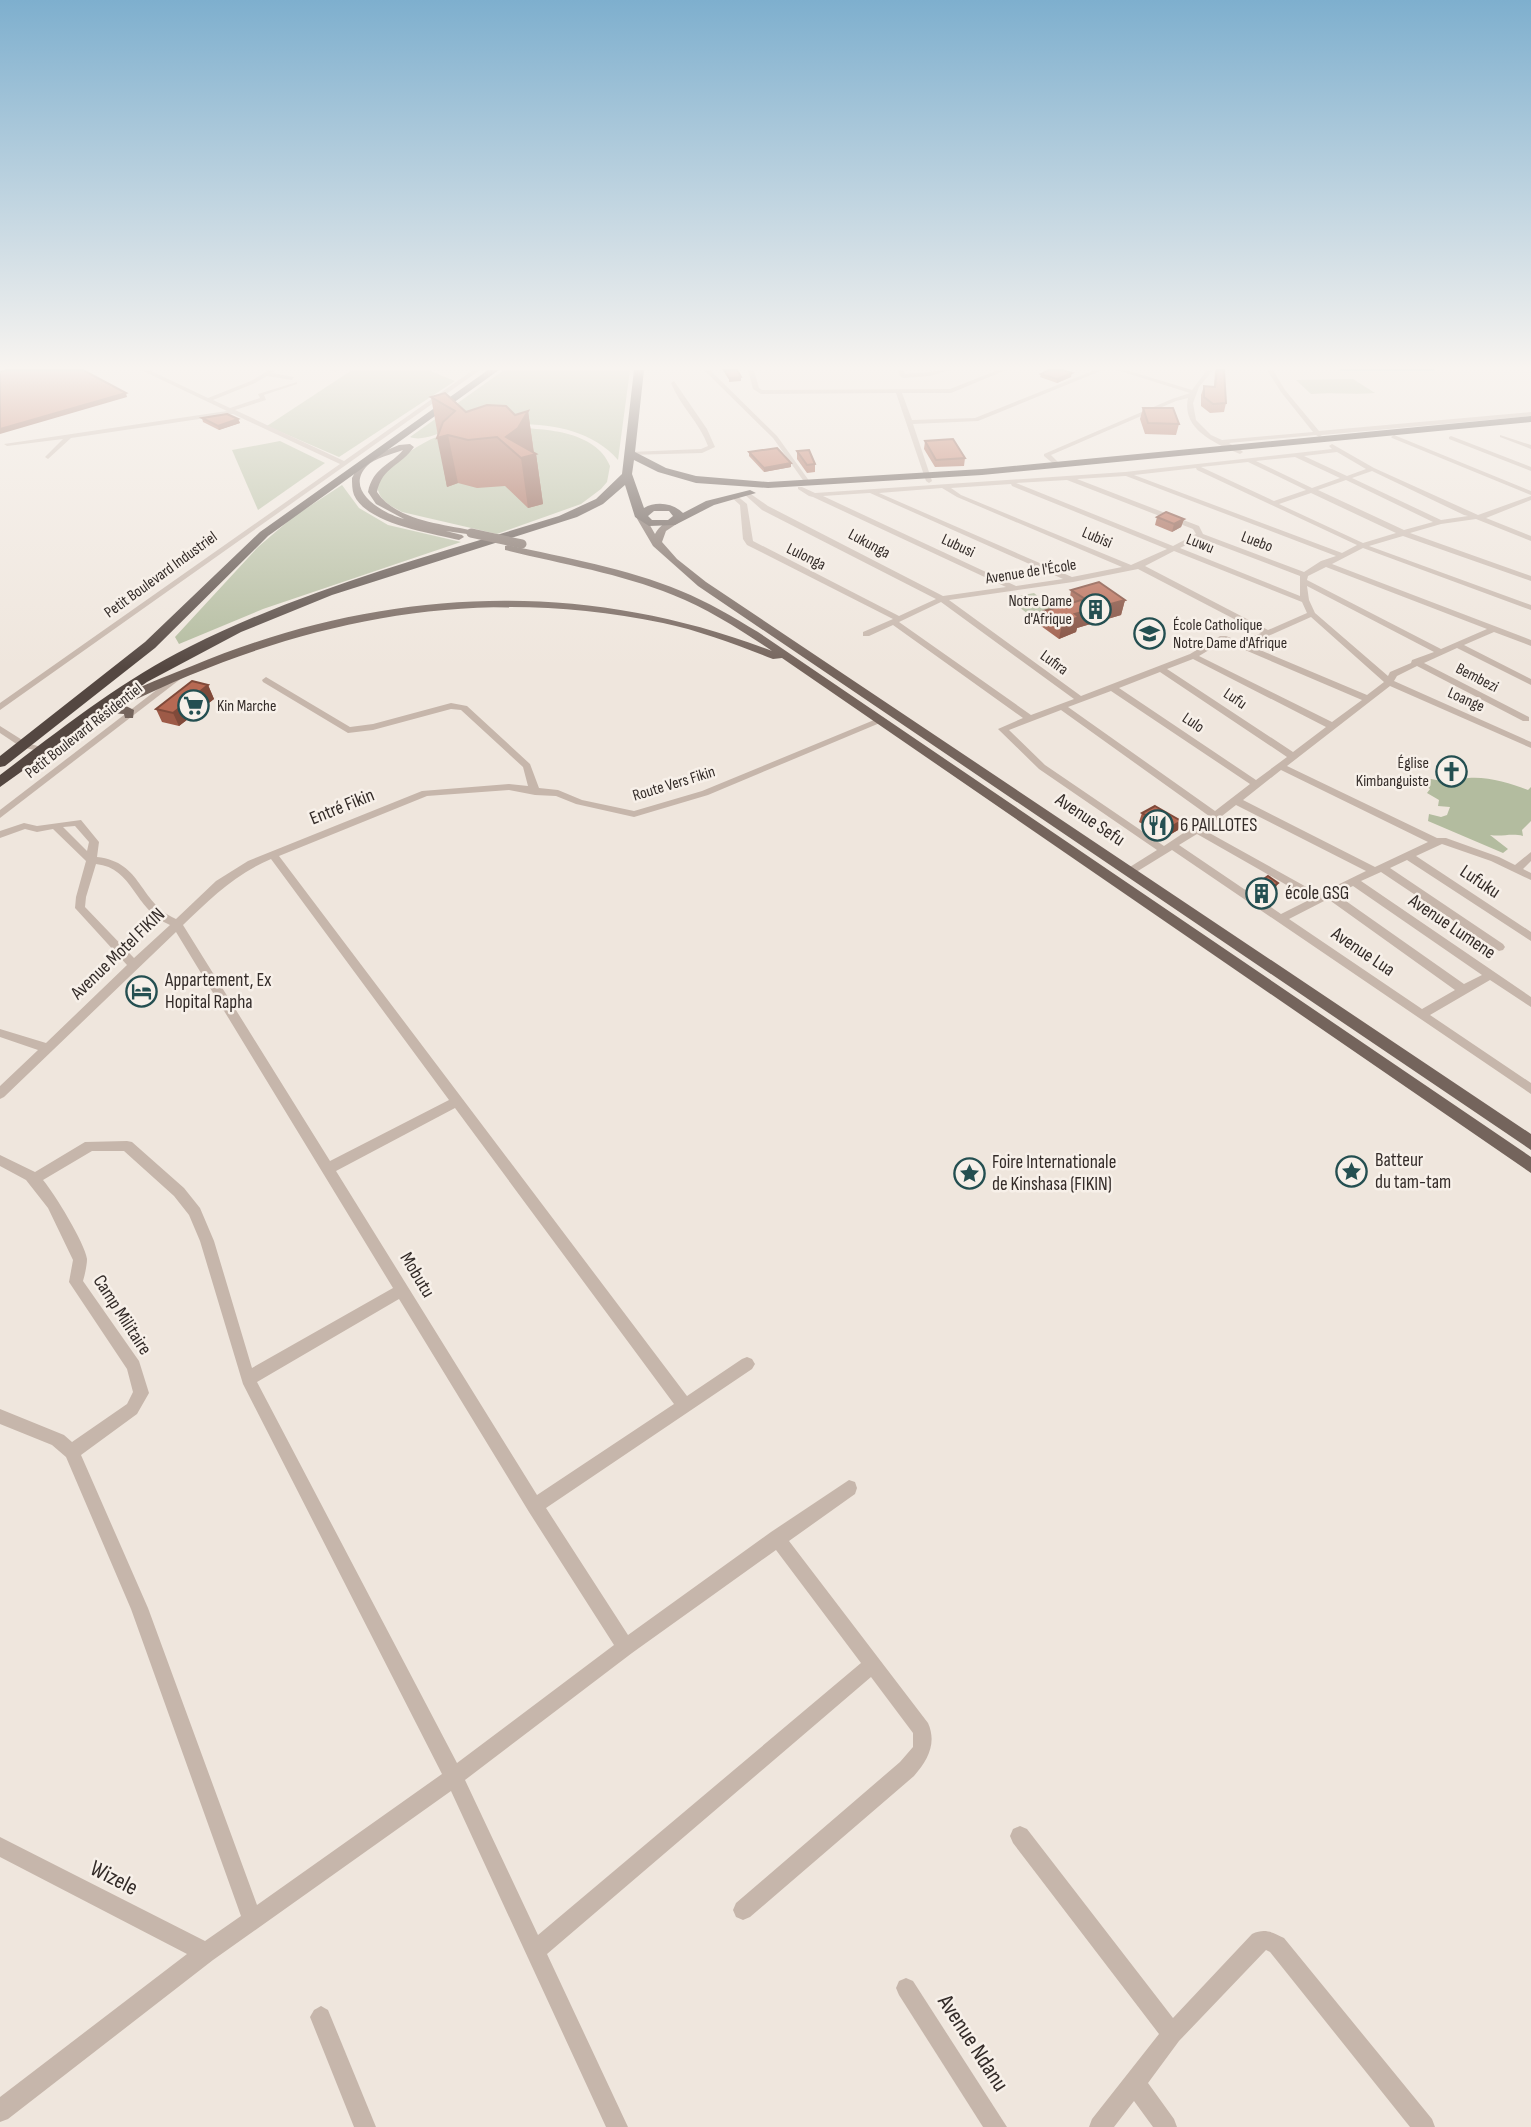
<svg xmlns="http://www.w3.org/2000/svg" width="1531" height="2127" font-family="'Sofia Sans Condensed',sans-serif">
	<style>
		.green { fill: #b3bc9f }
		.lines { fill: none; stroke-linecap: round; stroke-linejoin: round }
		.stream { stroke: #80a8a8; stroke-width: 2 }
		.minor { fill: #c6b6ab; fill-rule: evenodd }
		.major { fill: #74645c; fill-rule: evenodd }
		.highway { fill: #544741; fill-rule: evenodd }
		.major-bridge { stroke: #74645c; stroke-width: 9 }
		.wall { fill: #9d5a47 }
		.shaded-wall { fill: #804a3a }
		.building { fill: #b76953; stroke: #804a3a; stroke-width: 2 }
		.labels { text-anchor: middle; dominant-baseline: central; stroke-width: 5; stroke-linejoin: round; paint-order: stroke }
		.far-street-label { font-size: 16px; fill: #342c29; stroke: #f7f0e9 }
		.far-poi-label { font-size: 16px; fill: #342c29; stroke: #f7f0e9; text-anchor: end }
		.street-label { font-size: 19px; fill: #342c29; stroke: #f7f0e9 }
		.poi-label { font-size: 19px; fill: #342c29; stroke: #f7f0e9; text-anchor: start }
		.near-street-label { font-size: 23px; fill: #342c29; stroke: #f7f0e9 }
	</style>
	<rect width="100%" height="100%" fill="#efe6dd"/>
	<g class="green">
		<path d="M 352,370 L 428,370 L 455,381 L 339,457 L 267,426 Z"/>
		<path d="M 504,370 L 630,370 L 618,460 C 579,415 505,422 452,430 C 439,432 423,442 410,437 Z"/>
		<path d="M 1353,379 L 1375,393 C 1353,395 1333,392 1311,394 L 1296,380 Z"/>
		<path d="M 508,428 C 541,428 596,430 610,466 L 607,482 L 601,489 L 581,504 L 497,534 L 402,512 C 393,507 381,502 378,490 C 374,473 422,441 437,437 C 459,431 485,431 508,428 Z"/>
		<path d="M 280,441 L 325,463 L 258,510 L 232,450 Z"/>
		<path d="M 342,485 L 359,508 L 388,525 L 461,542 L 263,609 L 179,644 L 175,637 L 258,547 L 293,517 Z"/>
		<path d="M 1034,593 L 1064,618 L 1052,621 L 1043,615 L 1033,618 L 1008,598 Z"/>
		<path d="M 1426,778 L 1452,783 C 1471,771 1508,782 1528,790 L 1531,787 L 1531,821 L 1522,830 L 1523,836 C 1511,833 1502,837 1490,835 L 1508,849 L 1503,853 L 1428,821 L 1429,814 L 1441,817 L 1447,815 L 1450,807 L 1438,806 L 1439,800 L 1427,793 L 1430,789 L 1421,783 Z"/>
	</g>
	<g class="lines">
		<path class="stream" d="M 1341,370 L 1434,370"/>
		<g class="minor">
			<path d="M 141,370 L 149,370 L 208,398 L 251,381 L 269,370 L 276,370 L 272,373 L 294,377 L 292,380 L 267,376 L 255,383 L 213,400 L 230,408 L 260,398 L 258,394 L 297,382 L 297,384 L 264,395 L 266,400 L 235,410 L 344,461 L 473,370 L 480,370 L 0,710 L 0,703 L 340,464 L 233,414 L 71,438 L 48,459 L 45,457 L 63,439 L 7,446 L 4,444 L 227,411 Z"/>
			<path d="M 330,370 L 339,370 L 336,372 Z"/>
			<path d="M 704,370 L 710,370 L 777,436 L 810,482 L 809,483 L 805,483 L 773,438 Z"/>
			<path d="M 748,370 L 754,370 L 759,388 L 762,390 L 950,389 L 998,370 L 1006,370 L 951,393 L 902,393 L 912,420 L 975,418 L 1095,370 L 1103,370 L 978,421 L 913,424 L 932,481 L 929,483 L 926,481 L 896,393 L 761,394 L 753,389 Z"/>
			<path d="M 898,370 L 904,370 L 905,374 L 950,370 L 930,376 L 903,378 L 900,376 Z"/>
			<path d="M 1117,370 L 1126,370 L 1192,390 L 1207,370 L 1213,370 L 1199,387 L 1193,403 L 1196,420 L 1211,435 L 1222,440 L 1313,432 L 1281,392 L 1267,370 L 1273,370 L 1285,390 L 1319,431 L 1531,412 L 1531,416 L 1322,435 L 1319,437 L 1316,435 L 1229,443 L 1242,451 L 1243,452 L 1240,454 C 1217,444 1181,430 1188,398 L 1176,401 L 1051,455 L 1061,465 L 1056,466 L 1044,456 L 1044,454 L 1172,399 L 1190,393 Z"/>
			<path d="M 674,381 L 707,429 L 715,447 L 702,453 L 628,455 L 627,454 L 630,452 L 701,449 L 708,446 C 700,423 680,406 671,383 Z"/>
			<path d="M 1394,435 L 1531,491 L 1531,495 L 1392,438 L 1391,437 Z"/>
			<path d="M 1500,435 L 1531,445 L 1531,449 L 1500,437 Z"/>
			<path d="M 1451,436 L 1531,467 L 1531,471 L 1449,439 L 1449,437 Z"/>
			<path d="M 1332,444 L 1374,468 L 1478,515 L 1531,496 L 1531,500 L 1486,518 L 1531,536 L 1531,541 L 1476,519 L 1441,524 L 1410,533 L 1531,576 L 1531,581 L 1403,536 L 1369,546 L 1531,605 L 1531,610 L 1363,548 L 1332,564 L 1531,640 L 1531,646 L 1494,632 L 1464,645 L 1531,679 L 1531,685 L 1457,648 L 1424,663 L 1529,717 L 1529,721 L 1523,721 L 1417,666 L 1397,676 L 1394,681 L 1531,742 L 1531,748 L 1390,686 L 1287,766 L 1437,838 L 1446,838 L 1499,857 L 1515,865 L 1531,852 L 1531,861 L 1523,869 L 1531,873 L 1531,880 L 1491,861 L 1442,844 L 1416,856 L 1531,932 L 1531,941 L 1407,860 L 1390,868 L 1503,944 L 1505,947 L 1503,950 L 1499,951 L 1381,872 L 1361,881 L 1531,997 L 1531,1007 L 1490,980 L 1430,1015 L 1531,1083 L 1531,1094 L 1172,850 L 1133,874 L 1125,874 L 1124,872 L 1125,870 L 1157,850 L 1039,769 L 998,729 L 1023,718 L 893,625 L 869,636 L 863,636 L 863,632 L 893,619 L 747,545 L 743,539 L 740,505 L 730,496 L 736,495 L 747,504 L 753,541 L 899,616 L 936,599 L 762,510 L 744,494 L 744,492 L 748,492 L 768,506 L 943,596 L 1006,587 L 813,497 L 809,496 L 798,489 L 798,487 L 802,487 L 815,493 L 1125,472 L 1332,449 L 1329,446 ZM 1337,452 L 1366,469 L 1347,476 L 1304,456 ZM 1295,457 L 1340,478 L 1312,488 L 1256,461 ZM 1248,462 L 1306,490 L 1274,501 L 1201,467 ZM 1196,468 L 1197,470 L 1357,545 L 1342,553 L 1134,475 ZM 1372,471 L 1464,515 L 1468,516 L 1441,520 L 1352,478 ZM 1125,476 L 1126,476 L 1336,556 L 1321,561 L 1304,572 L 1203,534 L 1199,526 L 1077,479 ZM 1067,480 L 1193,529 L 1196,534 L 1173,546 L 1016,483 ZM 1346,480 L 1433,522 L 1404,530 L 1318,490 ZM 1011,484 L 1012,486 L 1167,549 L 1131,565 L 961,495 L 951,488 ZM 942,488 L 957,497 L 1122,567 L 1072,577 L 879,493 ZM 869,493 L 870,493 L 1063,579 L 1016,586 L 823,496 ZM 1311,493 L 1396,533 L 1363,543 L 1279,504 ZM 1200,538 L 1300,576 L 1300,596 L 1180,548 ZM 1174,551 L 1302,602 L 1307,613 L 1268,630 L 1145,566 ZM 1326,567 L 1487,629 L 1441,649 L 1307,580 L 1308,576 ZM 1138,569 L 1261,633 L 1241,642 L 1226,636 L 1220,636 L 1190,654 L 1081,696 L 949,600 L 1073,582 ZM 1307,586 L 1434,652 L 1412,660 L 1411,663 L 1390,672 L 1388,676 L 1315,613 L 1309,600 ZM 941,602 L 1074,699 L 1031,715 L 899,622 ZM 1311,617 L 1384,682 L 1367,695 L 1248,645 ZM 1224,641 L 1362,700 L 1332,722 L 1199,656 ZM 1193,659 L 1326,727 L 1293,752 L 1167,669 ZM 1160,672 L 1287,757 L 1256,780 L 1119,688 ZM 1111,691 L 1250,784 L 1215,811 L 1068,707 ZM 1061,710 L 1209,816 L 1164,846 L 1045,765 L 1009,730 ZM 1281,770 L 1428,842 L 1375,867 L 1243,800 ZM 1236,805 L 1366,871 L 1319,894 L 1204,830 ZM 1197,834 L 1311,899 L 1281,914 L 1179,845 ZM 1353,886 L 1482,975 L 1464,984 L 1336,894 ZM 1328,899 L 1455,990 L 1422,1009 L 1289,919 Z"/>
			<path d="M 180,672 L 187,674 L 0,818 L 0,810 Z"/>
			<path d="M 266,677 L 350,727 L 373,724 L 451,703 L 467,706 L 530,764 L 539,788 L 558,790 L 582,800 L 634,811 L 702,791 L 879,718 L 882,717 L 887,720 L 708,795 L 634,817 L 576,804 L 556,796 L 535,795 L 509,790 L 427,796 L 279,856 L 687,1396 L 742,1359 L 747,1357 L 752,1359 L 755,1364 L 752,1369 L 546,1508 L 628,1635 L 771,1532 L 849,1480 L 855,1482 L 857,1488 L 855,1494 L 789,1541 L 928,1723 C 937,1743 928,1760 914,1776 L 750,1917 L 743,1920 L 736,1917 L 733,1910 L 736,1903 L 900,1762 L 913,1747 L 913,1733 L 871,1677 L 547,1954 L 628,2127 L 606,2127 L 451,1791 L 213,1960 L 8,2119 L 0,2122 L 0,2097 L 187,1954 L 0,1857 L 0,1837 L 205,1941 L 241,1916 L 131,1609 L 66,1457 L 52,1445 L 0,1424 L 0,1409 L 64,1435 L 72,1442 L 127,1404 L 133,1392 L 127,1369 L 69,1282 L 73,1260 L 48,1208 L 26,1180 L 0,1166 L 0,1155 L 35,1172 L 85,1142 L 127,1141 L 132,1142 L 184,1188 L 200,1208 L 214,1241 L 252,1368 L 393,1288 L 176,932 L 4,1097 L 0,1099 L 0,1086 L 38,1050 L 0,1037 L 0,1029 L 46,1043 L 127,965 L 75,908 L 76,897 L 86,861 L 53,829 L 37,832 L 25,829 L 0,838 L 0,831 L 24,823 L 37,826 L 81,820 L 99,842 L 97,857 C 143,862 138,902 176,919 L 216,881 L 248,861 L 422,791 L 509,784 L 528,786 L 523,767 L 461,710 L 451,709 L 373,730 L 348,733 L 263,682 L 262,680 ZM 75,826 L 89,842 L 87,851 L 63,827 ZM 271,859 L 449,1100 L 330,1161 L 183,925 C 210,899 235,874 271,859 ZM 96,864 C 134,868 133,909 170,925 L 134,958 L 85,907 L 86,897 ZM 455,1108 L 674,1404 L 537,1495 L 336,1171 ZM 92,1151 L 124,1151 L 174,1196 L 189,1215 L 200,1241 L 243,1384 L 442,1774 L 257,1905 L 148,1608 L 81,1455 L 137,1414 L 149,1393 L 139,1361 L 83,1281 C 85,1274 87,1265 87,1259 C 85,1243 54,1193 43,1180 ZM 399,1299 L 529,1512 L 614,1645 L 457,1763 L 257,1382 ZM 776,1550 L 861,1663 L 538,1935 L 465,1780 L 632,1653 Z"/>
			<path d="M 0,726 L 27,743 L 48,749 L 43,752 L 21,747 L 0,733 Z"/>
			<path d="M 1020,1826 L 1027,1829 L 1173,2018 L 1252,1934 C 1265,1928 1272,1932 1284,1938 L 1432,2119 L 1435,2127 L 1410,2127 L 1270,1952 L 1266,1950 L 1179,2041 L 1148,2083 L 1174,2119 L 1177,2127 L 1153,2127 L 1134,2101 L 1114,2127 L 1089,2127 L 1092,2119 L 1159,2034 L 1013,1843 L 1010,1836 L 1013,1829 Z"/>
			<path d="M 906,1978 L 913,1981 L 1007,2127 L 983,2127 L 899,1995 L 896,1988 L 899,1981 Z"/>
			<path d="M 321,2006 L 328,2010 L 376,2127 L 354,2127 L 310,2017 L 314,2010 Z"/>
		</g>
		<g class="major">
			<path d="M 410,444 L 414,447 C 401,466 382,467 377,492 C 396,521 444,524 474,531 L 474,535 L 446,531 L 462,535 L 464,537 L 459,540 C 431,533 367,524 354,495 C 352,490 352,483 352,478 L 361,461 L 399,445 ZM 403,450 C 391,465 373,467 368,492 L 376,504 L 404,519 C 384,514 343,491 367,466 C 374,458 393,454 403,450 Z"/>
			<path d="M 638,515 L 644,515 L 655,534 C 659,526 669,518 678,519 L 678,523 L 666,531 L 662,542 L 677,559 L 706,582 L 1531,1134 L 1531,1150 L 698,586 L 653,546 L 636,517 Z"/>
			<path d="M 508,545 C 566,558 626,568 681,591 C 708,602 733,617 758,632 L 1531,1157 L 1531,1173 L 782,658 L 773,659 C 737,645 701,631 663,623 C 472,583 296,621 124,705 L 134,710 L 133,718 L 125,718 L 124,714 L 108,713 L 97,717 L 91,714 C 109,698 167,676 192,666 C 381,587 580,577 772,651 C 741,630 708,609 673,595 C 619,573 561,564 505,550 L 505,546 Z"/>
		</g>
		<g class="highway">
			<path d="M 488,370 L 499,370 L 268,536 L 155,648 L 5,766 L 0,767 L 0,756 L 145,642 L 260,532 Z"/>
			<path d="M 634,370 L 644,370 L 635,452 L 666,468 L 696,476 L 768,482 L 982,469 L 1531,416 L 1531,422 L 982,475 L 768,488 L 696,483 L 658,472 L 634,460 L 632,474 L 644,508 C 656,501 673,503 683,513 L 706,501 L 750,490 L 756,493 L 714,505 L 675,525 L 649,526 L 635,517 L 625,485 L 603,504 L 577,517 L 332,595 L 241,632 L 147,682 L 0,787 L 0,775 C 61,729 121,681 189,647 C 306,588 434,555 559,516 L 596,499 L 622,474 ZM 654,511 L 669,511 L 673,516 L 668,520 L 652,520 L 648,516 Z"/>
		</g>
		<path class="major-bridge" d="M 471,533 L 522,544"/>
	</g>
	<g class="wall">
		<path d="M 1215,370 L 1224,370 L 1226,403 L 1224,412 L 1210,413 L 1201,406 L 1201,395 L 1204,386 L 1214,387 Z"/>
		<path d="M 1041,374 L 1071,377 L 1057,383 L 1040,377 Z"/>
		<path d="M 431,397 L 466,412 L 515,415 L 528,411 L 534,453 L 536,454 L 543,504 L 528,508 L 505,486 L 477,488 L 458,483 L 447,487 Z"/>
		<path d="M 1143,408 L 1179,424 L 1176,435 L 1145,434 L 1140,419 Z"/>
		<path d="M 202,418 L 238,419 L 240,423 L 219,430 L 203,422 Z"/>
		<path d="M 925,441 L 965,458 L 964,466 L 935,467 L 924,449 Z"/>
		<path d="M 797,451 L 815,464 L 815,472 L 807,473 L 797,459 Z"/>
		<path d="M 749,452 L 791,463 L 791,467 L 764,472 L 749,456 Z"/>
		<path d="M 1157,517 L 1184,519 L 1181,527 L 1172,532 L 1155,525 Z"/>
		<path d="M 1071,590 L 1125,600 L 1121,615 L 1077,628 L 1076,632 L 1059,639 L 1041,626 L 1044,611 L 1069,604 Z"/>
		<path d="M 208,685 L 214,699 L 179,726 L 162,722 L 156,709 Z"/>
		<path d="M 1142,813 L 1178,830 L 1166,837 L 1139,822 Z"/>
		<path d="M 1254,886 L 1276,887 L 1263,897 L 1252,891 Z"/>
	</g>
	<g class="shaded-wall">
		<path d="M 1072,373 L 1071,377 L 1057,383 L 1057,379 Z"/>
		<path d="M 741,377 L 741,381 L 729,382 L 729,378 Z"/>
		<path d="M 126,393 L 127,397 L 0,434 L 0,429 Z"/>
		<path d="M 528,411 L 534,455 L 536,454 L 543,504 L 528,508 L 521,458 L 506,437 Z"/>
		<path d="M 238,419 L 240,423 L 219,430 L 218,426 Z"/>
		<path d="M 448,435 L 458,483 L 447,487 L 437,438 Z"/>
		<path d="M 791,463 L 791,467 L 764,472 L 764,468 Z"/>
		<path d="M 1184,519 L 1181,527 L 1172,532 L 1174,524 Z"/>
		<path d="M 1125,600 L 1121,615 L 1077,628 L 1076,632 L 1059,639 L 1062,624 L 1075,614 Z"/>
		<path d="M 208,685 L 214,699 L 179,726 L 173,713 Z"/>
		<path d="M 1181,821 L 1178,830 L 1166,837 L 1169,828 Z"/>
		<path d="M 1278,883 L 1276,887 L 1263,897 L 1265,893 Z"/>
	</g>
	<g class="building">
		<path d="M 7,370 L 83,370 L 126,393 L 0,429 L 0,372 Z"/>
		<path d="M 724,370 L 737,370 L 741,377 L 729,378 Z"/>
		<path d="M 1049,370 L 1062,370 L 1072,373 L 1057,379 L 1041,374 Z"/>
		<path d="M 1217,370 L 1224,370 L 1226,403 L 1213,404 L 1204,397 L 1204,386 L 1215,387 Z"/>
		<path d="M 445,393 L 466,412 L 487,405 L 506,406 L 515,415 L 528,411 L 518,428 L 506,437 L 536,454 L 521,458 L 497,437 L 468,440 L 448,435 L 437,438 L 443,422 L 455,411 L 431,397 Z"/>
		<path d="M 1143,408 L 1173,408 L 1179,424 L 1148,423 Z"/>
		<path d="M 227,414 L 238,419 L 218,426 L 202,418 Z"/>
		<path d="M 953,439 L 965,458 L 936,460 L 925,441 Z"/>
		<path d="M 777,448 L 791,463 L 764,468 L 749,452 Z"/>
		<path d="M 809,450 L 815,464 L 807,465 L 797,451 Z"/>
		<path d="M 1166,512 L 1184,519 L 1174,524 L 1157,517 Z"/>
		<path d="M 1099,582 L 1125,600 L 1075,614 L 1079,617 L 1062,624 L 1044,611 L 1085,599 L 1071,590 Z"/>
		<path d="M 192,681 L 208,685 L 173,713 L 156,709 Z"/>
		<path d="M 1155,806 L 1181,821 L 1169,828 L 1142,813 Z"/>
		<path d="M 1268,876 L 1278,883 L 1265,893 L 1254,886 Z"/>
	</g>
	<linearGradient id="sky" x2="0" y2="1"><stop stop-color="#7eafce"/><stop offset="0.55" stop-color="#f8f4f0"/><stop offset="1" stop-color="#f8f4f0" stop-opacity="0"/></linearGradient>
	<rect width="1531" height="668" fill="url(#sky)"/>
	<defs>
		<symbol id="building-ring" viewBox="-11 -11 22 22"><circle r="9.5" fill="#f7f0e9" stroke="#244f51" stroke-width="1.5"/><path d="M-4-6H4V6H1V3H-1V6H-4ZM-2.5-4.3h1.7v1.8h-1.7ZM.8-4.3h1.7v1.8H.8ZM-2.5-1h1.7V.8h-1.7ZM.8-1h1.7V.8H.8Z" fill="#244f51"/></symbol>
		<symbol id="school-ring" viewBox="-11 -11 22 22"><circle r="9.5" fill="#f7f0e9" stroke="#244f51" stroke-width="1.5"/><path d="M0-5L7-2L0 1L-7-2ZM-4 1L0 2.5L4 1V4Q0 6-4 4Z" fill="#244f51"/></symbol>
		<symbol id="supermarket-ring" viewBox="-11 -11 22 22"><circle r="9.5" fill="#f7f0e9" stroke="#244f51" stroke-width="1.5"/><path d="M-6-5.5h2.5l.6 2H6L4.5 2H-2.5L-4.4-4H-6ZM-1.5 3.2a1.3 1.3 0 1 0 .1 0ZM3 3.2a1.3 1.3 0 1 0 .1 0Z" fill="#244f51"/></symbol>
		<symbol id="church-ring" viewBox="-11 -11 22 22"><circle r="9.5" fill="#f7f0e9" stroke="#244f51" stroke-width="1.5"/><path d="M-1.2-6h2.4v3.5h3.3v2.4h-3.3V6h-2.4V-.1h-3.3v-2.4h3.3Z" fill="#244f51"/></symbol>
		<symbol id="restaurant-ring" viewBox="-11 -11 22 22"><circle r="9.5" fill="#f7f0e9" stroke="#244f51" stroke-width="1.5"/><path d="M-5-6h1v4h1v-4h1v4h1v-4h1v5L-1.5 .5V6h-2V.5L-5-1ZM5-6V6H3V1.5H1.5Q1.5-4 5-6Z" fill="#244f51"/></symbol>
		<symbol id="hotel-ring" viewBox="-11 -11 22 22"><circle r="9.5" fill="#f7f0e9" stroke="#244f51" stroke-width="1.5"/><path d="M-6-4.5h1.5V1H6V5H4.5V3h-9V5H-6ZM-4 0a1.8 1.8 0 1 1 3.6 0ZM.5 0V-2.5h3Q6-2.5 6 0Z" fill="#244f51"/></symbol>
		<symbol id="sight-ring" viewBox="-11 -11 22 22"><circle r="9.5" fill="#f7f0e9" stroke="#244f51" stroke-width="1.5"/><path d="M0-6L1.8-2.2L6-1.7L2.9 1.2L3.7 5.4L0 3.3L-3.7 5.4L-2.9 1.2L-6-1.7L-1.8-2.2Z" fill="#244f51"/></symbol>
	</defs>
	<g fill-rule="evenodd">
		<use href="#building-ring" x="1078" y="592" width="35" height="35"/>
		<use href="#school-ring" x="1132" y="616" width="35" height="35"/>
		<use href="#supermarket-ring" x="176" y="688" width="35" height="35"/>
		<use href="#church-ring" x="1434" y="754" width="35" height="35"/>
		<use href="#restaurant-ring" x="1140" y="808" width="35" height="35"/>
		<use href="#building-ring" x="1244" y="876" width="35" height="35"/>
		<use href="#hotel-ring" x="124" y="974" width="35" height="35"/>
		<use href="#sight-ring" x="1334" y="1154" width="35" height="35"/>
		<use href="#sight-ring" x="952" y="1156" width="35" height="35"/>
	</g>
	<g class="labels">
		<g class="far-street-label">
			<text transform="translate(1097 538) rotate(23)">Lubisi</text>
			<text transform="translate(1257 542) rotate(21)">Luebo</text>
			<text transform="translate(869 544) rotate(28)">Lukunga</text>
			<text transform="translate(1200 544) rotate(22)">Luwu</text>
			<text transform="translate(958 546) rotate(25)">Lubusi</text>
			<text transform="translate(806 557) rotate(26)">Lulonga</text>
			<text transform="translate(1031 572) rotate(-9)">Avenue de l'École</text>
			<text transform="translate(161 575) rotate(-36)">Petit Boulevard Industriel</text>
			<text transform="translate(1054 663) rotate(36)">Lufira</text>
			<text transform="translate(1477 678) rotate(27)">Bembezi</text>
			<text transform="translate(1235 699) rotate(34)">Lufu</text>
			<text transform="translate(1466 700) rotate(24)">Loange</text>
			<text transform="translate(1193 723) rotate(34)">Lulo</text>
			<text transform="translate(84 731) rotate(-38)">Petit Boulevard Résidentiel</text>
			<text transform="translate(674 784) rotate(-17)">Route Vers Fikin</text>
		</g>
		<g class="far-poi-label">
			<text x="1072" y="601">Notre Dame<tspan x="1072" dy="18">d'Afrique</tspan></text>
			<text x="1173" y="625" text-anchor="start">École Catholique<tspan x="1173" dy="18">Notre Dame d'Afrique</tspan></text>
			<text x="217" y="706" text-anchor="start">Kin Marche</text>
			<text x="1429" y="763">Église<tspan x="1429" dy="18">Kimbanguiste</tspan></text>
		</g>
		<g class="street-label">
			<text transform="translate(342 807) rotate(-22)">Entré Fikin</text>
			<text transform="translate(1090 820) rotate(34)">Avenue Sefu</text>
			<text transform="translate(1480 882) rotate(34)">Lufuku</text>
			<text transform="translate(1452 927) rotate(34)">Avenue Lumene</text>
			<text transform="translate(1363 952) rotate(34)">Avenue Lua</text>
			<text transform="translate(118 954) rotate(-44)">Avenue Motel FIKIN</text>
			<text transform="translate(417 1275) rotate(59)">Mobutu</text>
			<text transform="translate(122 1315) rotate(57)">Camp Militaire</text>
		</g>
		<g class="poi-label">
			<text x="1180" y="825">6 PAILLOTES</text>
			<text x="1285" y="893">école GSG</text>
			<text x="165" y="980">Appartement, Ex<tspan x="165" dy="22">Hopital Rapha</tspan></text>
			<text x="1375" y="1160">Batteur<tspan x="1375" dy="22">du tam-tam</tspan></text>
			<text x="992" y="1162">Foire Internationale<tspan x="992" dy="22">de Kinshasa (FIKIN)</tspan></text>
		</g>
		<g class="near-street-label">
			<text transform="translate(114 1878) rotate(27)">Wizele</text>
			<text transform="translate(973 2043) rotate(57)">Avenue Ndanu</text>
		</g>
	</g>
</svg>
